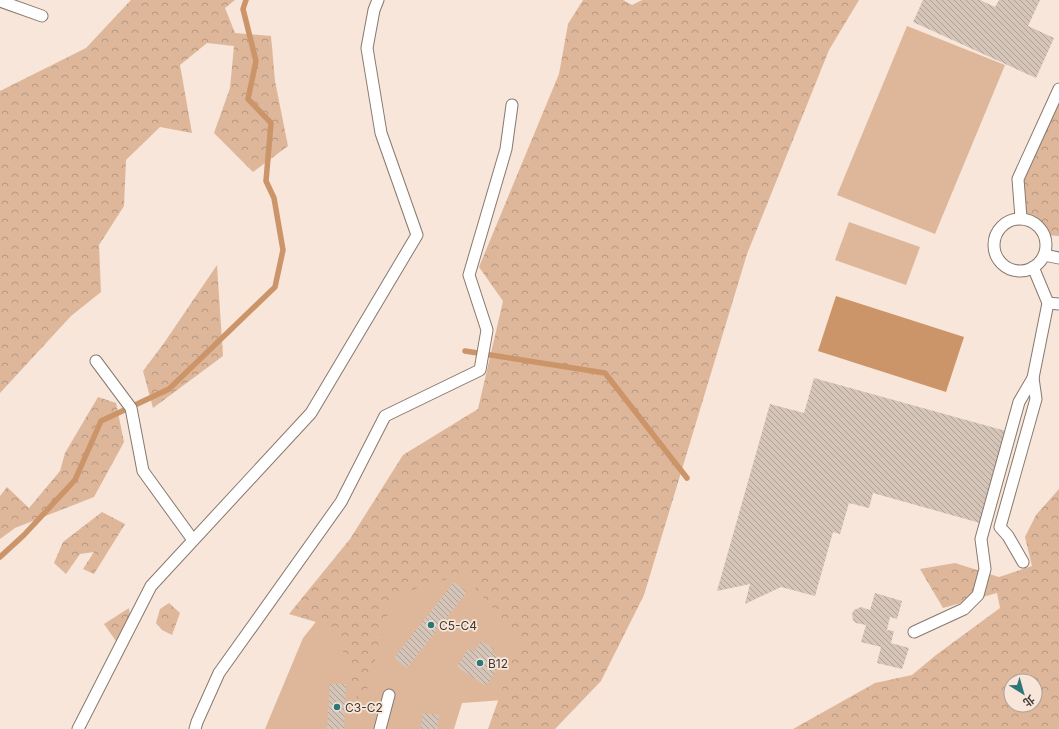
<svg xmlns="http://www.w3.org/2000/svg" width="1059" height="729" font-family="Inter,'Noto Sans TC',sans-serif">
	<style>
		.green { fill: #deb79b }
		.forest { fill: url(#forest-crowns); fill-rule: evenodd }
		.water { fill: #cc9469 }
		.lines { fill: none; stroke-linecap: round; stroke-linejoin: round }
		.stream { stroke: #cc9469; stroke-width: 5.5 }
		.building { fill: url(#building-back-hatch) }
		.lane-casing { stroke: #88796e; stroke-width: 13 }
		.lane { stroke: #fff; stroke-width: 11 }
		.poi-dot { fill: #2e7778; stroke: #f7e6d9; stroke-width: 1.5 }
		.labels { text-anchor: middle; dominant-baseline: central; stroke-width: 3.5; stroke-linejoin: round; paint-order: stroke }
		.poi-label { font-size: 12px; fill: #3e3833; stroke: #f7e6d9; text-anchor: start }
	</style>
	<defs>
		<pattern id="forest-crowns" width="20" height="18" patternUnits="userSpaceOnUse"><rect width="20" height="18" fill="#deb79b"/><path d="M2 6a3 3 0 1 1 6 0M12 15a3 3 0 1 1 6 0" fill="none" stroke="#b5967f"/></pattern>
		<pattern id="building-back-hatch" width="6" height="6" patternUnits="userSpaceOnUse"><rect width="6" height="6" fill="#d5c4b8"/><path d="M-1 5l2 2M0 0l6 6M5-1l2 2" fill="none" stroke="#aea096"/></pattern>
	</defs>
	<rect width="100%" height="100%" fill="#f7e6d9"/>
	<g class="green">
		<path d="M 907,26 L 1005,65 L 935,234 L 837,195 Z"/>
		<path d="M 849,222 L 920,247 L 906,285 L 835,260 Z"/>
		<path d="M 428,482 L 549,643 L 533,698 L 462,703 L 454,729 L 265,729 L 303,638 Z"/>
	</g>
	<g class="forest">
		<path d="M 131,0 L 235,0 L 225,8 L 235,33 L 271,36 L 275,81 L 288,146 L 253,172 L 214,133 L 230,88 L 234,46 L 207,43 L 180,65 L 192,133 L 160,127 L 126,160 L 124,206 L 99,245 L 101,292 L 71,316 L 0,393 L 0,91 L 86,48 Z"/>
		<path d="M 583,0 L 623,0 L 632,5 L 642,0 L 859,0 L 829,50 L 747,254 L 644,595 L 601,681 L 555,729 L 488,729 L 520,639 L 463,574 L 393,596 L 361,711 L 336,628 L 289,614 L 350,539 L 403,455 L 478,409 L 503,301 L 479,267 L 559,74 L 568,24 Z"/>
		<path d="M 1059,89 L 1059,236 L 1045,235 C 1039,225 1032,220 1021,218 L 1018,179 Z"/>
		<path d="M 217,265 L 223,356 L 153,408 L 143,371 L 164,343 Z"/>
		<path d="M 98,397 L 116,403 L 124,442 L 94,497 L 15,528 L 0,539 L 0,496 L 7,487 L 29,508 L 60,471 L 65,453 Z"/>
		<path d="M 1059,489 L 1059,729 L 793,729 L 875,683 L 912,675 L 936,655 L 1000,608 L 997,593 L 943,608 L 920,569 L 955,563 L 999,577 L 1032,566 L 1025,537 L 1036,515 ZM 1011,681 L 1035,681 L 1035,705 L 1011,705 Z"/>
		<path d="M 102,512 L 125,524 L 94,574 L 83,569 L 94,552 L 80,554 L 66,574 L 54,563 L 63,542 Z"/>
		<path d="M 169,603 L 180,613 L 172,635 L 162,630 L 156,623 L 160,609 Z"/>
		<path d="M 129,608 L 132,634 L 118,644 L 104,624 Z"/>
	</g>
	<path class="water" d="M 836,296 L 964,337 L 946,392 L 818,351 Z"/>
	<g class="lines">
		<g class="stream">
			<path d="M 465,351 L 605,373 L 687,478"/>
			<path d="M 0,557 L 24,535 L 75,480 L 101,421 L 169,389 L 275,287 L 283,250 L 274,198 L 266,181 L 271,123 L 248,99 L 256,61 L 243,9 L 246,0"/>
		</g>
	</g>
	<g class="building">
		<path d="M 923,0 L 980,0 L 995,7 L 999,0 L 1040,0 L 1028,26 L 1054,38 L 1036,78 L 913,22 Z"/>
		<path d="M 814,378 L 1006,431 L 980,523 L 873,493 L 869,508 L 849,503 L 840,534 L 833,532 L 815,596 L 781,587 L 745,604 L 750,584 L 717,591 L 770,404 L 804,413 Z"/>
		<path d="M 454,582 L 467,592 L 407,668 L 394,658 Z"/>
		<path d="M 875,593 L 902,601 L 897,619 L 890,617 L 887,630 L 894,631 L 891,643 L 909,648 L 902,669 L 877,663 L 881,647 L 861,642 L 866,625 L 856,623 L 853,620 L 852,614 L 854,610 L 861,607 L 870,610 Z"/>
		<path d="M 481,641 L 494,649 L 491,652 L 503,659 L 486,686 L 457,667 L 468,649 L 474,652 Z"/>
		<path d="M 330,684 L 346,684 L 344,729 L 327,729 Z"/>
		<path d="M 423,713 L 439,715 L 437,729 L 420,729 Z"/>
	</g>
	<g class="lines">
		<defs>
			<g id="lane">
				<path d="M 0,1 L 42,16"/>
				<path d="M 1021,218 L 1018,179 L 1059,89"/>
				<circle cx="1020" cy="245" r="26"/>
				<path d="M 1044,255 L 1059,258"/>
				<path d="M 1048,303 L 1059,304"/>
				<path d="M 96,361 L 131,408 L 143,471 L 193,540"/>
				<path d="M 1023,562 L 1008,536 L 1000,527 L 1036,399 L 1033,378 L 1048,303 L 1033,267"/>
				<path d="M 914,632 L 964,609 L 978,595 L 985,569 L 981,539 L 1019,402 L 1033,378"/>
				<path d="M 78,729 L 151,586 L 311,413 L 417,235 L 381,133 L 367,48 L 374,10 L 378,0"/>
				<path d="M 195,729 L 197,722 L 219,673 L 341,502 L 385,416 L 480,370 L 487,330 L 469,275 L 506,149 L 512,105"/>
				<path d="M 380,729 L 389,695"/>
			</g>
		</defs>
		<use href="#lane" class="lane-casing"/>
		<use href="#lane" class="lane"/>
	</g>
	<g class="poi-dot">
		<circle cx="431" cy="625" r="4"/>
		<circle cx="480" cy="663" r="4"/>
		<circle cx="337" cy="707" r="4"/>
	</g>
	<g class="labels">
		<g class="poi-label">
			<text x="439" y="625">C5-C4</text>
			<text x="488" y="663">B12</text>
			<text x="345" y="707">C3-C2</text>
		</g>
	</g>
	<g transform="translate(1023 693) rotate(143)"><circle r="19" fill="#f7e6d9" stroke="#ada097"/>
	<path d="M0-3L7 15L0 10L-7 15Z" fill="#2e7778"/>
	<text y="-6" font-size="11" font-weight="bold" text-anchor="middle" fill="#3e3833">北</text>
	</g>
</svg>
